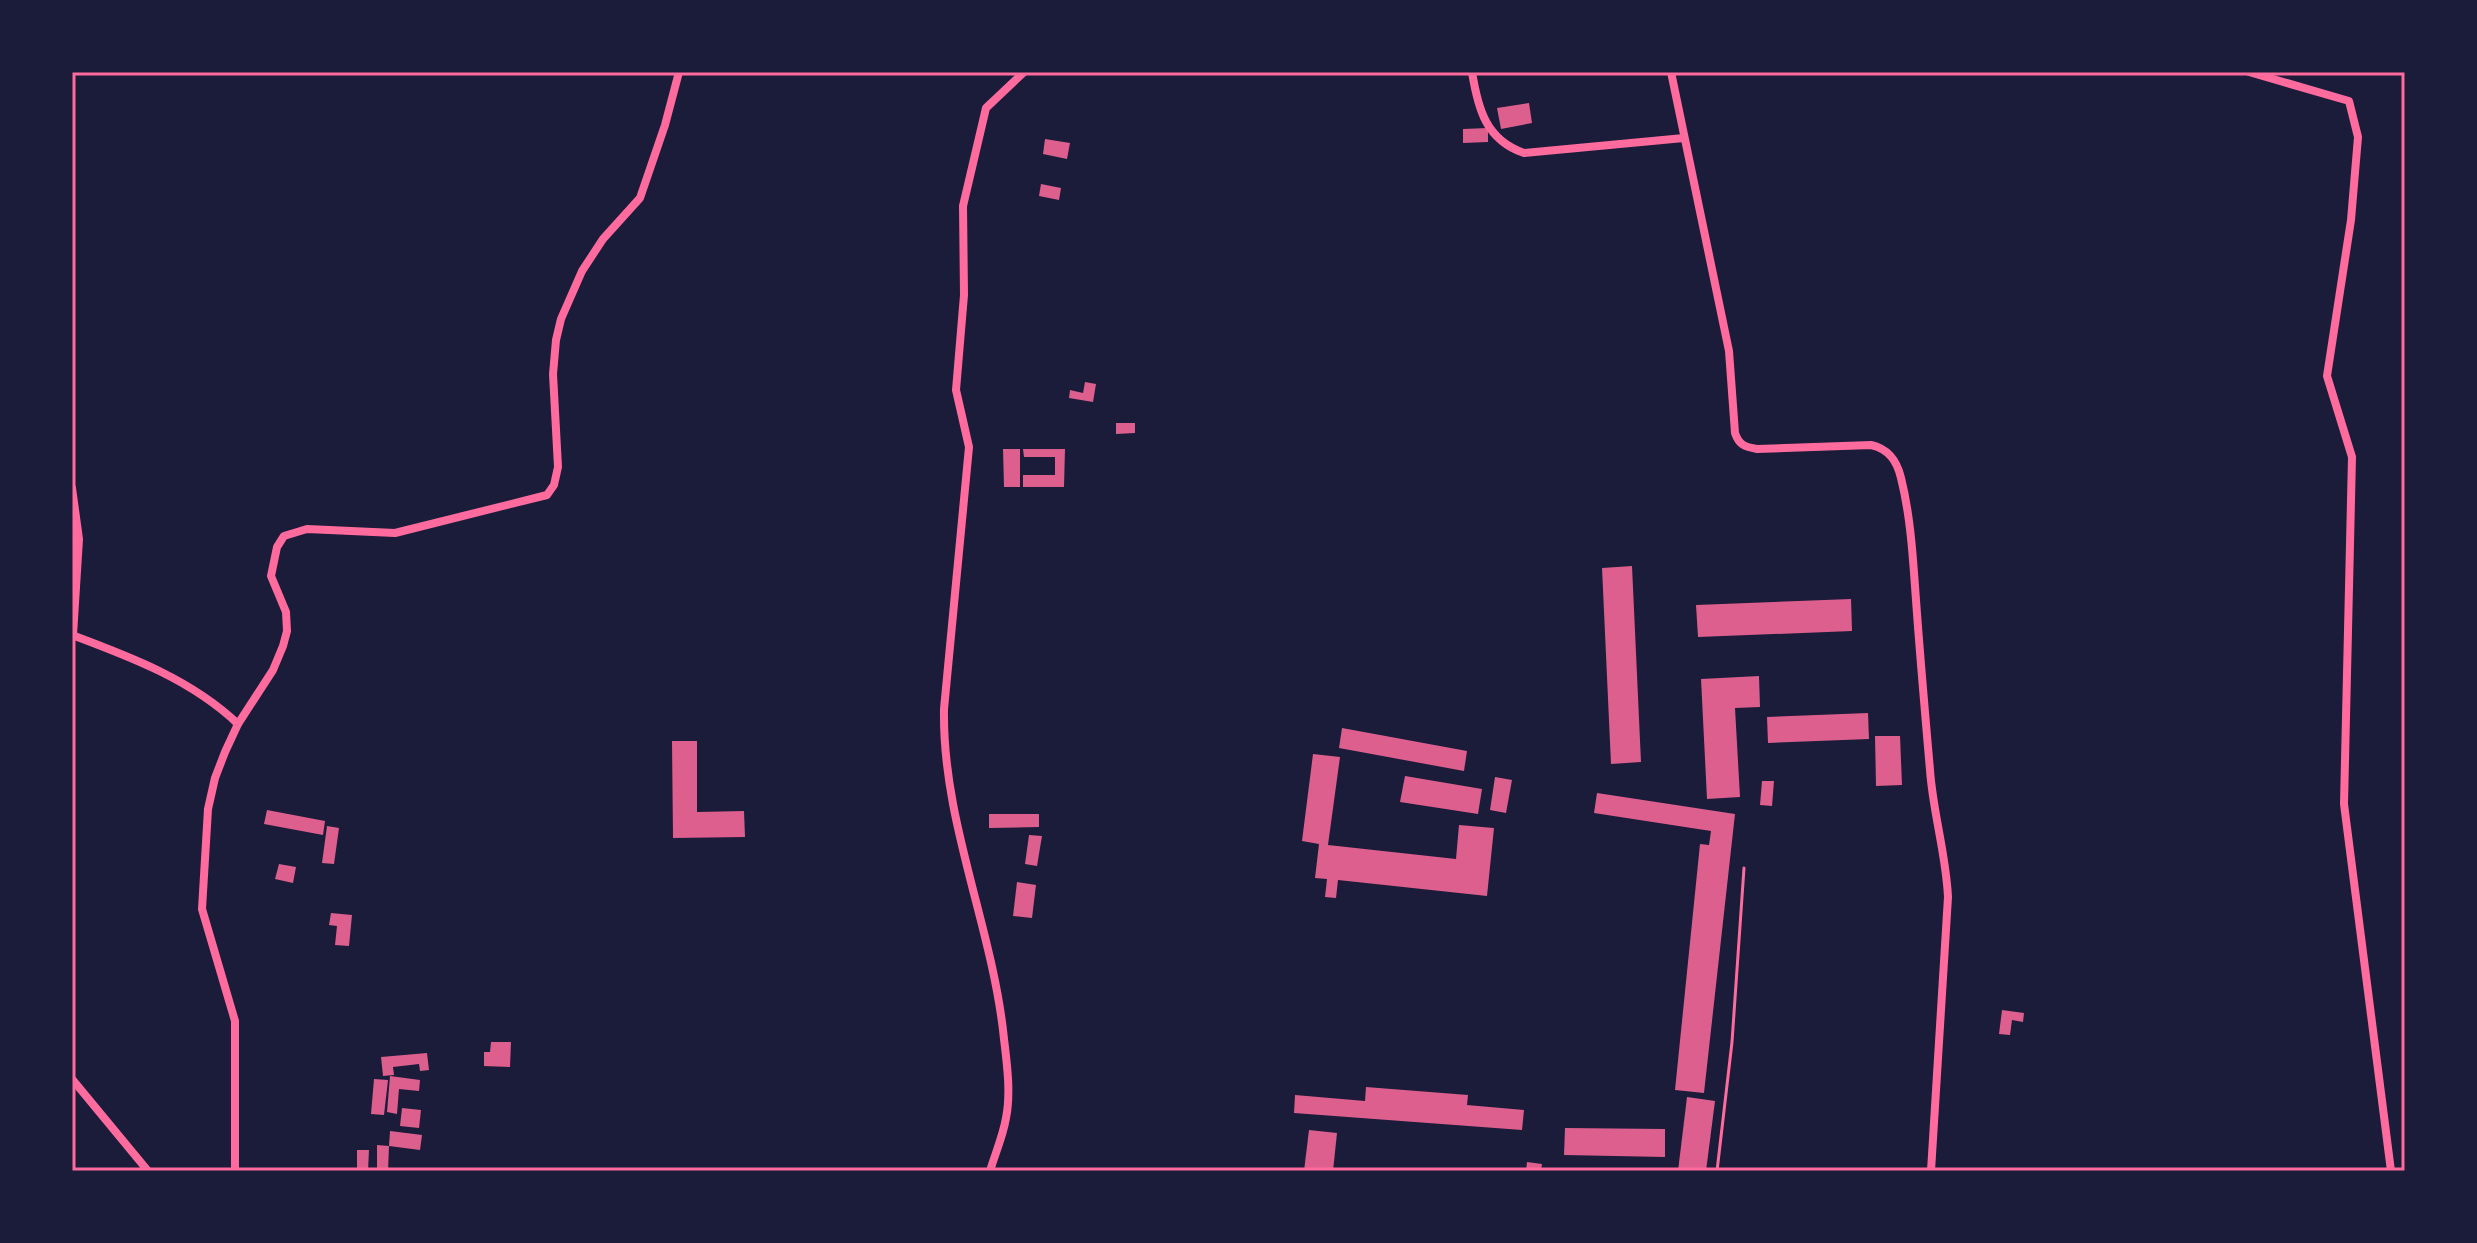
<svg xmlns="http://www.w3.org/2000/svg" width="2477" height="1243" font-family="'IBM Plex Sans',sans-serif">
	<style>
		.building { fill: #dd5f8e }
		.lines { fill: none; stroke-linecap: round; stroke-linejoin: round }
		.path { stroke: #ff6b9d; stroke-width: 3 }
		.minor { stroke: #ff6b9d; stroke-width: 8 }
		.neatline { fill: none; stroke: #ff6b9d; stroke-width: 3 }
	</style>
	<rect width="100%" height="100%" fill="#1b1b3a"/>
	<g class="building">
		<path d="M 1529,103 L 1532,123 L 1501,129 L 1497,108 Z"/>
		<path d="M 1488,128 L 1488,142 L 1463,143 L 1463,129 Z"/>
		<path d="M 1045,139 L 1070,143 L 1067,159 L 1043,154 Z"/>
		<path d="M 1041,184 L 1061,188 L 1059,200 L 1039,196 Z"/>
		<path d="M 1085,382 L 1096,384 L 1093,402 L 1069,398 L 1070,390 L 1083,393 Z"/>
		<path d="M 1116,423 L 1135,423 L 1135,433 L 1116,434 Z"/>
		<path d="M 1003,449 L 1020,449 L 1020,487 L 1004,487 Z"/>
		<path d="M 1023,449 L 1065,449 L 1064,487 L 1023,487 L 1023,475 L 1055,475 L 1055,457 L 1024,457 Z"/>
		<path d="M 1632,566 L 1641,762 L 1611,764 L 1602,568 Z"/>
		<path d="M 1851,599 L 1852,631 L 1698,637 L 1696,605 Z"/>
		<path d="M 1759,676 L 1760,707 L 1735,708 L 1740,797 L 1707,799 L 1701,679 Z"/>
		<path d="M 1868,713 L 1869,739 L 1768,743 L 1767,717 Z"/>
		<path d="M 1342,728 L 1467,751 L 1464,771 L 1339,748 Z"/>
		<path d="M 1875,736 L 1900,736 L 1902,785 L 1876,786 Z"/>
		<path d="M 672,741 L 697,741 L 697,812 L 744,811 L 745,837 L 673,838 Z"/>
		<path d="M 1313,754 L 1340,757 L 1328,845 L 1456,859 L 1459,825 L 1494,828 L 1487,896 L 1338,880 L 1336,898 L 1325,897 L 1327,879 L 1315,878 L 1319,844 L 1302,841 Z"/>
		<path d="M 1405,776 L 1482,789 L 1478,814 L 1400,802 Z"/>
		<path d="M 1495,777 L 1512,780 L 1506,813 L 1490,810 Z"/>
		<path d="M 1762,781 L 1774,781 L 1772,806 L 1760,805 Z"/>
		<path d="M 1597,793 L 1735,814 L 1704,1093 L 1675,1090 L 1700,844 L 1709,845 L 1711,831 L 1594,813 Z"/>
		<path d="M 267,810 L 325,821 L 323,835 L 264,824 Z"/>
		<path d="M 989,814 L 1039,814 L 1039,827 L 989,828 Z"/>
		<path d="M 327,826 L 339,828 L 334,864 L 322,863 Z"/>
		<path d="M 1029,835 L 1042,836 L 1037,866 L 1025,864 Z"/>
		<path d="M 279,864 L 296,867 L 293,883 L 275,879 Z"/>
		<path d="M 1017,882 L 1036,885 L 1032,918 L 1013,916 Z"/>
		<path d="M 331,913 L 352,915 L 349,946 L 335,945 L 337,926 L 329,925 Z"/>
		<path d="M 2002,1010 L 2024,1013 L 2023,1022 L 2012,1020 L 2010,1035 L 1999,1034 Z"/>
		<path d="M 491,1042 L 511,1042 L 510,1067 L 484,1066 L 484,1052 L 490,1052 Z"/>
		<path d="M 427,1053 L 429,1070 L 420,1071 L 419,1064 L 393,1067 L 394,1075 L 383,1076 L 381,1057 Z"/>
		<path d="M 390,1076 L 420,1080 L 419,1091 L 399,1089 L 397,1114 L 387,1112 Z"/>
		<path d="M 374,1079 L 388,1080 L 384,1115 L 371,1114 Z"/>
		<path d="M 1366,1087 L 1468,1095 L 1467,1105 L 1524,1110 L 1522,1130 L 1294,1113 L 1295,1095 L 1365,1101 Z"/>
		<path d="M 1687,1097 L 1715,1101 L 1706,1171 L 1678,1171 Z"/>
		<path d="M 402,1108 L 421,1110 L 419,1128 L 400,1126 Z"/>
		<path d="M 1565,1128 L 1665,1129 L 1665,1157 L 1564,1155 Z"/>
		<path d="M 1309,1130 L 1337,1133 L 1333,1171 L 1304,1171 Z"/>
		<path d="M 390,1131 L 422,1135 L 420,1150 L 389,1146 Z"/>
		<path d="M 377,1145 L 389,1146 L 388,1171 L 377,1171 Z"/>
		<path d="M 357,1150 L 369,1150 L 368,1171 L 357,1171 Z"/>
		<path d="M 1527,1162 L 1542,1164 L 1541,1171 L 1526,1171 Z"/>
	</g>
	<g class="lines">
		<path class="path" d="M 1717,1171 L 1732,1042 L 1744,868"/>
		<g class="minor">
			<path d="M 1472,72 C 1478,109 1486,140 1524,153 L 1684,138"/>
			<path d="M 1671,72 L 1729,351 L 1735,433 C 1739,445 1745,447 1757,449 L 1871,445 C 1889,449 1897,461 1901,478 C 1911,518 1913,560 1916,600 C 1920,656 1925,713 1930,770 C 1933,813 1946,854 1948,897 L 1931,1171"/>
			<path d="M 2249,72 L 2349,101 L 2358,137 L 2351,220 L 2327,376 L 2352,457 L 2344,804 L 2391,1171"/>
			<path d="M 72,488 L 79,539 L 73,635"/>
			<path d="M 72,635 C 131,657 192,680 238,724"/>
			<path d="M 72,1079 L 148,1171"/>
			<path d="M 235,1171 L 235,1021 L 202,909 L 208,809 L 215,778 L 225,752 L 238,724 L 273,670 L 283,646 L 287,631 L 286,612 L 271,576 L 277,547 L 284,536 L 307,529 L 395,533 L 547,495 L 554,485 L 558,467 L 553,374 L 556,340 L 561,319 L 582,271 L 603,239 L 640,198 L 665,125 L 679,72"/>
			<path d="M 990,1171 C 995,1154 1003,1136 1006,1118 C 1011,1093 1007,1064 1004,1039 C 993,928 942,822 944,709 L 969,447 L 956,390 L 964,295 L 963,206 L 986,108 L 1024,72"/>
		</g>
	</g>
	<rect width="2477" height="1243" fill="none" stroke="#1b1b3a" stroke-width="148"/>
	<rect x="74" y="74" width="2329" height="1095" class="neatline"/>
</svg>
